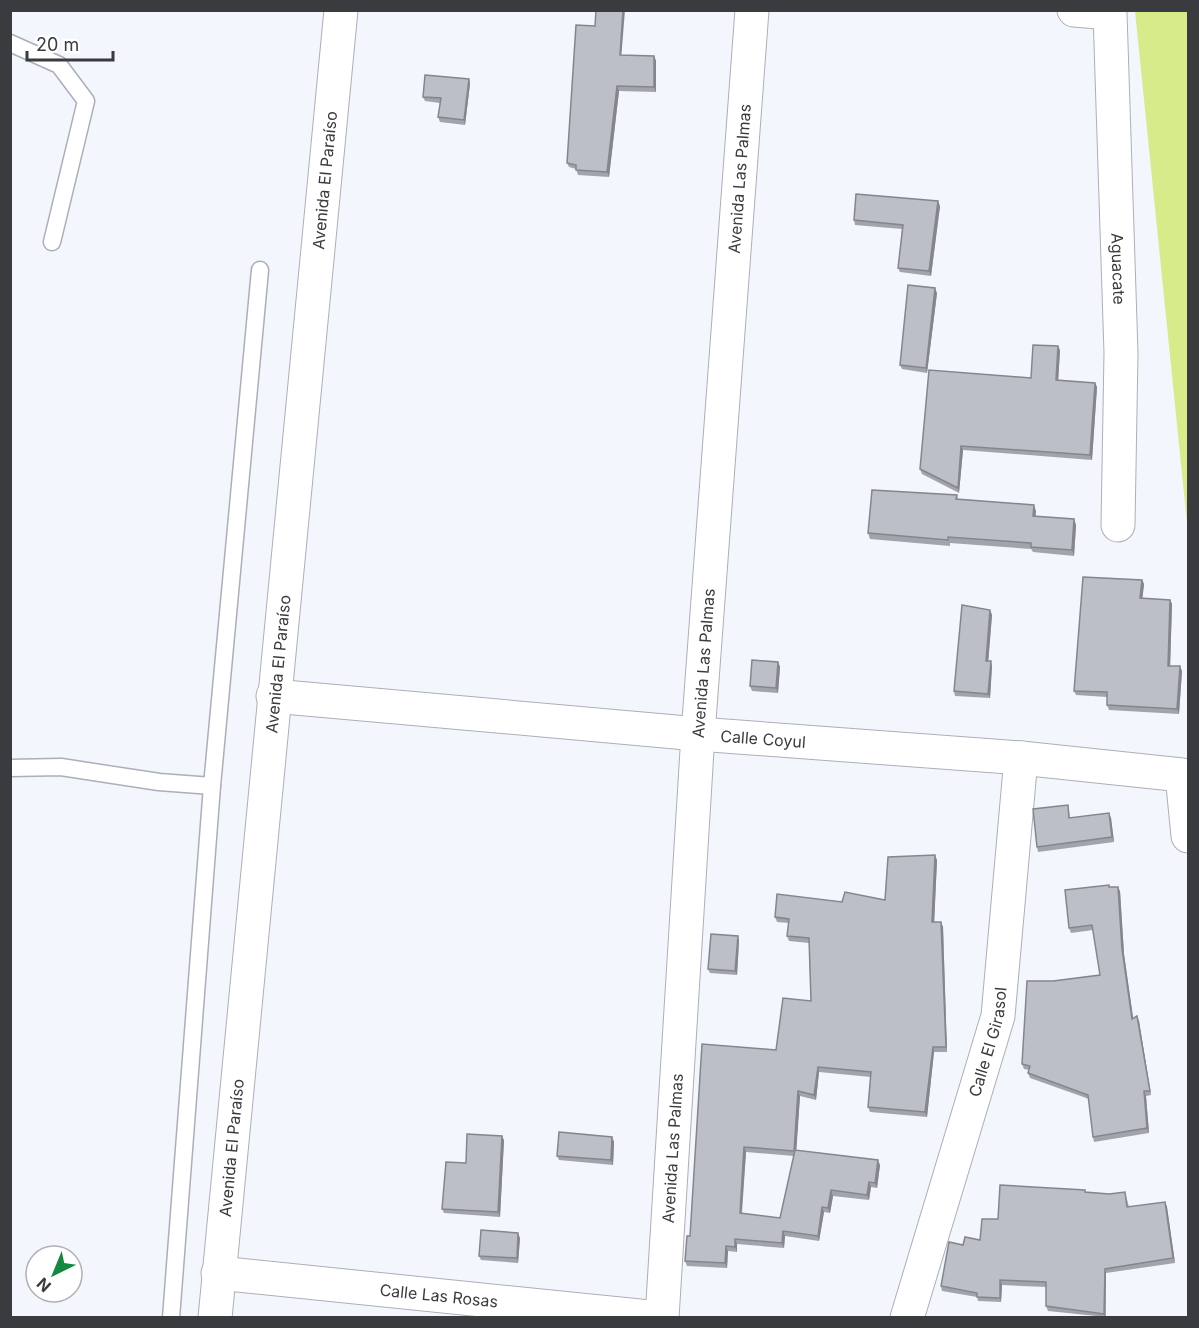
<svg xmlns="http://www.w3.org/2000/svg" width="1199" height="1328" font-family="Inter,sans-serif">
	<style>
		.green { fill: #d6eb8a }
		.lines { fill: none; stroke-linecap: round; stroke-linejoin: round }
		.service-casing { stroke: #acafb8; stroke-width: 19 }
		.minor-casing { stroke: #acafb8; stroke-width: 35 }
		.tertiary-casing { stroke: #acafb8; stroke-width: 35 }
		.service { stroke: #fff; stroke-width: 16 }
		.minor { stroke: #fff; stroke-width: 33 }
		.tertiary { stroke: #fff; stroke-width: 33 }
		.wall { fill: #a2a4ac; fill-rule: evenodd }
		.shaded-wall { fill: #84868c }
		.building { fill: #bcbfc8; stroke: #84868c; stroke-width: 1.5 }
		.labels { text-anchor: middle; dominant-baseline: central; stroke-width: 4.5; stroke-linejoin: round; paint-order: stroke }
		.street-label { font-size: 16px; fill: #3a3b3e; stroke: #fff }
	</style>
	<rect width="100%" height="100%" fill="#f4f6fe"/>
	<path class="green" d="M 1135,11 L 1188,11 L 1188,533 Z"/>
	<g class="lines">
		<defs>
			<g id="service">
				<path d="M 10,43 L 59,65 L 86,101 L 52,242"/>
				<path d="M 10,768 L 61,767 L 159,782 L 212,786"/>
				<path d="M 171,1318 L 212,786 L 260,270"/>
			</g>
			<g id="minor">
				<path id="s1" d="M 1074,10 L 1110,13 L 1121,353 L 1118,525"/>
				<path id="s2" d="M 273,696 L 698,734 L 1021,758 L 1182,775 L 1188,836"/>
				<path id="s3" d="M 218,1273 L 659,1318"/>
				<path id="s4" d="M 215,1318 L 341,10"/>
				<path id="s5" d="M 907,1318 L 998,1016 L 1021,758"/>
			</g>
			<g id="tertiary">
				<path id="s6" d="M 662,1318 L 698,734 L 752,10"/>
			</g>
		</defs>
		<use href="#service" class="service-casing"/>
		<use href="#minor" class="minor-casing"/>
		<use href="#tertiary" class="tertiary-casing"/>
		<use href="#service" class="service"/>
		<use href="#minor" class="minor"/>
		<use href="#tertiary" class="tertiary"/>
	</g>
	<g class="wall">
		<path d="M 622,55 L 654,56 L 656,61 L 656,92 L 619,91 L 609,177 L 578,175 L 576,169 L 569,167 L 567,163 Z"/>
		<path d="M 469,79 L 470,84 L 465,125 L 440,122 L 438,117 L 440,103 L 425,101 L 423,97 Z"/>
		<path d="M 940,206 L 931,276 L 900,272 L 898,268 L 902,229 L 855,225 L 854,220 Z"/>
		<path d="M 937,293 L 927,373 L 902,369 L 900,365 Z"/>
		<path d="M 1060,350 L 1058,380 L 1095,383 L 1097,387 L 1092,460 L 963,450 L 959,493 L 922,474 L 920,469 L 1031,378 Z"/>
		<path d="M 957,495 L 958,499 L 1036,511 L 1035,516 L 1074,519 L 1076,525 L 1074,556 L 1033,552 L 1031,549 L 950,543 L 950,546 L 870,539 L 868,533 Z"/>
		<path d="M 1142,580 L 1144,584 L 1142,598 L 1170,600 L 1172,604 L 1170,666 L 1182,671 L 1179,714 L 1109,710 L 1107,705 L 1107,697 L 1076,695 L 1074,691 Z"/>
		<path d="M 990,610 L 992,615 L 988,661 L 992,666 L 990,698 L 955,696 L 954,691 Z"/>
		<path d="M 778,662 L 780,667 L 778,693 L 752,691 L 750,686 Z"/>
		<path d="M 1068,805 L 1070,818 L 1111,818 L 1114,842 L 1038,852 L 1037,847 Z"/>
		<path d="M 937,860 L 934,922 L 941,922 L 943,927 L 947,1052 L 934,1052 L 927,1117 L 870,1112 L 868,1107 L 871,1077 L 819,1072 L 816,1100 L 800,1096 L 796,1150 L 880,1165 L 877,1188 L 871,1187 L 869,1200 L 833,1196 L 830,1213 L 824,1212 L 819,1241 L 785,1236 L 784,1248 L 737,1244 L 737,1252 L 728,1251 L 727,1268 L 687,1266 L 685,1261 L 690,1236 L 776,1050 L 811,1001 L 809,943 L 789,941 L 787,936 L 789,923 L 777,922 L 775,917 L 842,902 L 885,900 ZM 746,1152 L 794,1156 L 780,1218 L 742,1214 Z"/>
		<path d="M 1109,887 L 1120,891 L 1124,954 L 1133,1018 L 1139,1021 L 1151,1095 L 1146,1096 L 1149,1133 L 1094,1142 L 1093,1137 L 1089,1099 L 1030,1078 L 1028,1073 L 1029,1070 L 1024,1069 L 1022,1064 L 1053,981 L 1100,975 L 1093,930 L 1071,933 L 1069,928 Z"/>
		<path d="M 738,936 L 739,941 L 737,975 L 710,973 L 708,969 Z"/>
		<path d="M 612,1137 L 614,1142 L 613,1165 L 559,1160 L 557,1156 Z"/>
		<path d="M 504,1140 L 500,1217 L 444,1213 L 442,1209 L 466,1163 Z"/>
		<path d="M 1085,1190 L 1086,1192 L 1109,1194 L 1125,1192 L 1129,1207 L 1165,1202 L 1167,1207 L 1175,1263 L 1106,1273 L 1106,1317 L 1048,1311 L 1046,1306 L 1046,1287 L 1002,1285 L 1001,1302 L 978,1301 L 977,1297 L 942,1291 L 941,1286 L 963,1245 L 980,1240 L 998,1219 Z"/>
		<path d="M 520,1238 L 518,1263 L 481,1260 L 479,1256 Z"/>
	</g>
	<g class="shaded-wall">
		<path d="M 623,10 L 625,10 L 621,60 L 620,55 Z"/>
		<path d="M 654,56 L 656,61 L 656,92 L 654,87 Z"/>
		<path d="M 469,79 L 470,84 L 465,125 L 464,120 Z"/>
		<path d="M 617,86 L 619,91 L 609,177 L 607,172 Z"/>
		<path d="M 938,201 L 940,206 L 931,276 L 929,271 Z"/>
		<path d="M 935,288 L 937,293 L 927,373 L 926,368 Z"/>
		<path d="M 1058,346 L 1060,350 L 1058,384 L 1056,380 Z"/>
		<path d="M 1095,383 L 1097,387 L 1092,460 L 1090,455 Z"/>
		<path d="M 961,446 L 963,450 L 959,493 L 958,488 Z"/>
		<path d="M 1034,505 L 1036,511 L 1035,522 L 1033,516 Z"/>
		<path d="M 1074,519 L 1076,525 L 1074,556 L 1072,550 Z"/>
		<path d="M 1142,580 L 1144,584 L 1142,603 L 1140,598 Z"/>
		<path d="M 1170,600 L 1172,604 L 1170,670 L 1168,666 Z"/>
		<path d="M 990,610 L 992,615 L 988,665 L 986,661 Z"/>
		<path d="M 991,661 L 992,666 L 990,698 L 988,694 Z"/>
		<path d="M 778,662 L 780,667 L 778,693 L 776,688 Z"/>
		<path d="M 1180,666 L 1182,671 L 1179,714 L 1177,709 Z"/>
		<path d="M 1109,813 L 1111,818 L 1114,842 L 1112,837 Z"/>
		<path d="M 935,855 L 937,860 L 934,927 L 932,922 Z"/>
		<path d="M 1118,887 L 1120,891 L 1124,954 L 1134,1024 L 1132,1019 L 1122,949 Z"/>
		<path d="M 941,922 L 943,927 L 947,1052 L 946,1047 Z"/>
		<path d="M 738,936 L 739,941 L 737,975 L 735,971 Z"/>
		<path d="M 1137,1016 L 1139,1021 L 1151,1095 L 1150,1091 Z"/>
		<path d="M 933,1047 L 934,1052 L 927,1117 L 925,1112 Z"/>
		<path d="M 818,1067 L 819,1072 L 816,1100 L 814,1095 Z"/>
		<path d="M 798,1091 L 800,1096 L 796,1156 L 794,1151 Z"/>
		<path d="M 1144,1091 L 1146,1096 L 1149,1133 L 1147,1128 Z"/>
		<path d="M 502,1136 L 504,1140 L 500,1217 L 498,1212 Z"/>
		<path d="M 612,1137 L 614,1142 L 613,1165 L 611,1160 Z"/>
		<path d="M 744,1147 L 746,1152 L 741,1219 L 740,1213 Z"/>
		<path d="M 878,1160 L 880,1165 L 877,1188 L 875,1183 Z"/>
		<path d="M 869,1182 L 871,1187 L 869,1200 L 867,1195 Z"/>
		<path d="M 831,1190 L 833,1196 L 830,1213 L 828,1208 Z"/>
		<path d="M 1165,1202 L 1167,1207 L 1175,1263 L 1173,1258 Z"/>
		<path d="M 822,1207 L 824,1212 L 819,1241 L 818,1236 Z"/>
		<path d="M 783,1231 L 785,1236 L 784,1248 L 782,1243 Z"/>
		<path d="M 518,1233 L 520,1238 L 518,1263 L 517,1258 Z"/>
		<path d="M 735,1239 L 737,1244 L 737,1252 L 735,1247 Z"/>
		<path d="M 726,1246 L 728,1251 L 727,1268 L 725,1263 Z"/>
		<path d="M 1105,1269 L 1106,1273 L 1105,1317 L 1104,1314 Z"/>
		<path d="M 1000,1280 L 1002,1285 L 1001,1302 L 1000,1298 Z"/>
	</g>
	<g class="building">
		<path d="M 596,10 L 623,10 L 620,55 L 654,56 L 654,87 L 617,86 L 607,172 L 576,170 L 576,165 L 567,163 L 576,25 L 595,26 Z"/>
		<path d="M 425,75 L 469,79 L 464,120 L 438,117 L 441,98 L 423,97 Z"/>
		<path d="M 856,194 L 938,201 L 929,271 L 898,268 L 903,225 L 854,220 Z"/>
		<path d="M 908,285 L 935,288 L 926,368 L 900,365 Z"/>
		<path d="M 1033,345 L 1058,346 L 1056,380 L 1095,383 L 1090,455 L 961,446 L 958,488 L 920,469 L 929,370 L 1031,378 Z"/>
		<path d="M 872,490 L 957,495 L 956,499 L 1034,505 L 1033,516 L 1074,519 L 1072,550 L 1031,547 L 1031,543 L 948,537 L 948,540 L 868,533 Z"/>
		<path d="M 1083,577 L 1142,580 L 1140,598 L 1170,600 L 1168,666 L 1180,666 L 1177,709 L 1107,705 L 1107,692 L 1074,691 Z"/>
		<path d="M 962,605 L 990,610 L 986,661 L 991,661 L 988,694 L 954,691 Z"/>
		<path d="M 752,660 L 778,662 L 776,688 L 750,686 Z"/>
		<path d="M 1068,805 L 1069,818 L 1109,813 L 1112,837 L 1037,847 L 1033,809 Z"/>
		<path d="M 935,855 L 932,922 L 941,922 L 946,1047 L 933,1047 L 925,1112 L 868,1107 L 871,1072 L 818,1067 L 814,1095 L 798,1091 L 794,1151 L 744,1147 L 740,1213 L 780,1218 L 795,1150 L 878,1160 L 875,1183 L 869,1182 L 867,1195 L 831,1190 L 828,1208 L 822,1207 L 818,1236 L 783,1231 L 782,1243 L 735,1239 L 735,1247 L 726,1246 L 725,1263 L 685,1261 L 687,1236 L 690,1236 L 702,1044 L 776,1050 L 783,998 L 811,1001 L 809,938 L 787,936 L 789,919 L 775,917 L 777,894 L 842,902 L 845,892 L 885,900 L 888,857 Z"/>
		<path d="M 1109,885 L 1109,887 L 1118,887 L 1122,949 L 1132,1019 L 1137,1016 L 1150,1091 L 1144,1091 L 1147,1128 L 1093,1137 L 1088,1095 L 1028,1073 L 1030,1066 L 1022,1064 L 1027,981 L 1053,981 L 1100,975 L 1092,925 L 1069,928 L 1065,890 Z"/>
		<path d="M 711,934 L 738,936 L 735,971 L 708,969 Z"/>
		<path d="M 559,1132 L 612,1137 L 611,1160 L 557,1156 Z"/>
		<path d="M 467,1134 L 502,1136 L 498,1212 L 442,1209 L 446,1162 L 466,1163 Z"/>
		<path d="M 1000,1185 L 1085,1190 L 1085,1192 L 1109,1194 L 1125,1192 L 1127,1207 L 1165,1202 L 1173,1258 L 1105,1269 L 1104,1314 L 1046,1306 L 1046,1282 L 1000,1280 L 1000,1298 L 977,1297 L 977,1293 L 941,1286 L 949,1242 L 963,1245 L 965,1237 L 980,1240 L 982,1219 L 998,1219 Z"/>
		<path d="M 481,1230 L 518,1233 L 517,1258 L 479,1256 Z"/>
	</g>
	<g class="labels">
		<g class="street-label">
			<text stroke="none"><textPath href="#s6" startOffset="1142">Avenida Las Palmas</textPath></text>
			<text stroke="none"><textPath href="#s4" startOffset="1143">Avenida El Paraíso</textPath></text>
			<text stroke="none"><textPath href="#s1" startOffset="292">Aguacate</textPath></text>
			<text stroke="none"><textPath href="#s4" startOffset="657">Avenida El Paraíso</textPath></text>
			<text stroke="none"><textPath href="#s6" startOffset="656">Avenida Las Palmas</textPath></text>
			<text stroke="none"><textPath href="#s2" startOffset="492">Calle Coyul</textPath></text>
			<text stroke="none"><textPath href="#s5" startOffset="288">Calle El Girasol</textPath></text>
			<text stroke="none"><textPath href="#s4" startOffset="171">Avenida El Paraíso</textPath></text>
			<text stroke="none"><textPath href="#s6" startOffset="170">Avenida Las Palmas</textPath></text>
			<text stroke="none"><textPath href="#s3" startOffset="222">Calle Las Rosas</textPath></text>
		</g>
	</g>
	<rect width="1199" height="1328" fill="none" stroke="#3a3b3e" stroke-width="24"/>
	<g transform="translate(54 1274) rotate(223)"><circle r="28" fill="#ffffff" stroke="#b0b1b2" stroke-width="1.5"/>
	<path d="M0-4.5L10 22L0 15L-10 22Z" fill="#138942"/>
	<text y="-9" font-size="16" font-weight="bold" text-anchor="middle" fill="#3a3b3e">N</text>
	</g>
	<path d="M27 51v9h86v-9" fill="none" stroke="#3a3b3e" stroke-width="3"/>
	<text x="36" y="51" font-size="18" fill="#3a3b3e" stroke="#ffffff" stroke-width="4.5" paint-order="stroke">20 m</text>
</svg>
